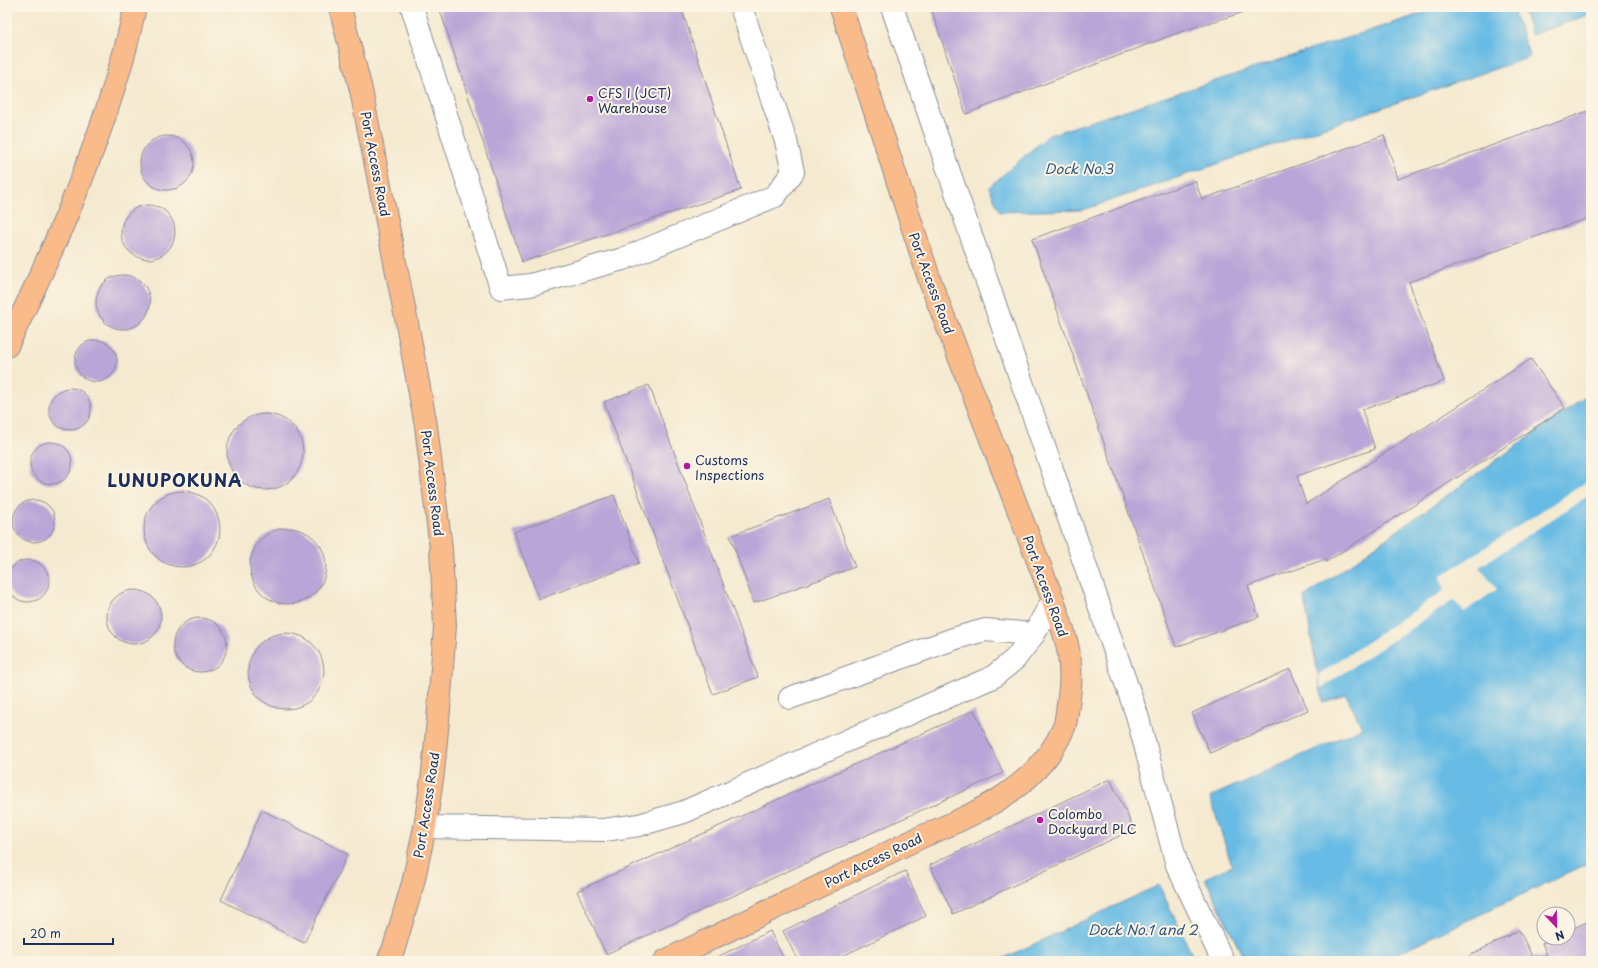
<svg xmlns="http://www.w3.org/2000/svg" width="1598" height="968" font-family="'Playpen Sans',sans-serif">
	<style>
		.water { fill: #67bbe4; stroke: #4175a1 }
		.pier { fill: #f5ead0 }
		.building { fill: #b9a5d7 }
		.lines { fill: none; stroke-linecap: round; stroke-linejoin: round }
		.minor-casing { stroke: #888c97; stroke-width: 24 }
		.major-casing { stroke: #888c97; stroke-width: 24 }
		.minor { stroke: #fff; stroke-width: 22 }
		.major { stroke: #fabb8b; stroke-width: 22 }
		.poi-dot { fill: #b5179e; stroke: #fcf5e5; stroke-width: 1.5 }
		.labels { text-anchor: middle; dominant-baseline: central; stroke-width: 4; stroke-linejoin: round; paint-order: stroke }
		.poi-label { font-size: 13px; fill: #1b2f5e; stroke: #fcf5e5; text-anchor: start }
		.street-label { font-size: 13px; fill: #1b2f5e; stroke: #fcf5e5 }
		.water-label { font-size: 14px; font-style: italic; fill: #325986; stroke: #fcf5e5 }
		.district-label { font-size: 17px; font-weight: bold; letter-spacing: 1px; fill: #1b2f5e; stroke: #fcf5e5 }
	</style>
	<rect width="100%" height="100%" fill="#fcf5e5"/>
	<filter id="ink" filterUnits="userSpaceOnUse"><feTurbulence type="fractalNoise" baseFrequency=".025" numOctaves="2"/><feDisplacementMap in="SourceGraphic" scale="8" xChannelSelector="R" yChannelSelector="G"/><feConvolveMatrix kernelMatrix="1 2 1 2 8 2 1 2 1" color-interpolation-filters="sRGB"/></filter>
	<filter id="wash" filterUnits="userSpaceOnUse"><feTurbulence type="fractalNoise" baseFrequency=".012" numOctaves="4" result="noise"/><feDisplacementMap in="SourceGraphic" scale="16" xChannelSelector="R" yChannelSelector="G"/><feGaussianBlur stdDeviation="0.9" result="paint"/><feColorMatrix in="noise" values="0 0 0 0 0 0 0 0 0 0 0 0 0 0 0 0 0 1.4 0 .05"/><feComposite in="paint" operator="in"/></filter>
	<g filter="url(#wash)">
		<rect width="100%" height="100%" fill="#f5ead0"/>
		<g class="water">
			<path d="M 1442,7 L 1512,7 L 1530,57 L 1083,210 L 1000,212 L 989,187 L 1049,135 Z"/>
			<path d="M 1522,7 L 1591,7 L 1591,14 L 1531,35 Z"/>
			<path d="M 1591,393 L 1591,862 L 1381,961 L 1245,961 L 1205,878 L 1232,866 L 1210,797 L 1362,728 L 1346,694 L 1323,703 L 1304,597 Z"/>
			<path d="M 1159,885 L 1195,961 L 998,961 Z"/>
		</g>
		<path class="pier" d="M 1591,479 L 1591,494 L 1479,567 L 1497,589 L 1464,612 L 1454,600 L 1321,688 L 1318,675 L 1445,590 L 1440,577 Z"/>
		<g id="blocks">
			<g class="building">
				<path d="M 439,7 L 681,7 L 741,190 L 522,262 Z"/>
				<path d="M 943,7 L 1260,7 L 1180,32 L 966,114 L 932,11 Z"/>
				<path d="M 1591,110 L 1591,217 L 1409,282 L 1444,381 L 1362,410 L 1375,449 L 1297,476 L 1306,504 L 1531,359 L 1565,408 L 1326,562 L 1326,559 L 1248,586 L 1259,617 L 1176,647 L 1032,239 L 1195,181 L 1202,199 L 1384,135 L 1398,179 Z"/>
				<circle cx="167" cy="163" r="27"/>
				<circle cx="148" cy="232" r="27"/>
				<circle cx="123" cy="302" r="27"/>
				<circle cx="96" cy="361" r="21"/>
				<path d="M 649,385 L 758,677 L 713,694 L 604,402 Z"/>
				<circle cx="70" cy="409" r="21"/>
				<circle cx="265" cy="452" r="38"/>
				<circle cx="51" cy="463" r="21"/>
				<circle cx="182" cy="529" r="38"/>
				<path d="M 614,495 L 639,563 L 539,599 L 514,532 Z"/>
				<path d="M 829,499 L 855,567 L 754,603 L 730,536 Z"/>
				<circle cx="34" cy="521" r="21"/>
				<circle cx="288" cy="566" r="38"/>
				<circle cx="28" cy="581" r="21"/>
				<circle cx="134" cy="617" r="27"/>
				<circle cx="200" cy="645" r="27"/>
				<circle cx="286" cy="671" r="38"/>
				<path d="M 1290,669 L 1308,710 L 1210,753 L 1192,713 Z"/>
				<path d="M 974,710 L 1003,773 L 606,954 L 577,891 Z"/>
				<path d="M 1110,779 L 1134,829 L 953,914 L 930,865 Z"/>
				<path d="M 262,810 L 348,854 L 304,943 L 221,900 Z"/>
				<path d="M 905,871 L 926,916 L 832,961 L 798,961 L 783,931 Z"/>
				<path d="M 1591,920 L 1591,961 L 1472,961 L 1469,956 L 1519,930 L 1532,956 L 1547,955 L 1542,943 L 1553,938 L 1568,938 L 1568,931 Z"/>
				<path d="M 770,931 L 785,961 L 709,961 Z"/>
			</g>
		</g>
	</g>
	<g filter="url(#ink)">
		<use href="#blocks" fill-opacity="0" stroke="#888c97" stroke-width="1"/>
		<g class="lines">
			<defs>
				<g id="minor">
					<path d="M 412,7 L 501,288 L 530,285 L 623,259 L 775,196 L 793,172 L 786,141 L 741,7"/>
					<path d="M 892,7 L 1137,715 L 1177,865 L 1223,961"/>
					<path d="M 790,698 L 956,638 L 985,630 L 1034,634"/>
					<path d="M 425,827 L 604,830 L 639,825 L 684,812 L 993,677 L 1015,659 L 1034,634 L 1053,600"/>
				</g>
				<g id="major">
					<path d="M 340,7 L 361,90 L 407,323 L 426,426 L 441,549 L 445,626 L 439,709 L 433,772 L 425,827 L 413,883 L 394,948 L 388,961"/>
					<path d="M 7,346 C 52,253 95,157 123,57 C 128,41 131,24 135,7"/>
					<path d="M 665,961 L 921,837 C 977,814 1040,786 1064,727 C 1066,723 1066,717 1067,712 C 1070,692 1072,676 1069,655 C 1067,638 1058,617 1053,600 L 931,284 L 841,7"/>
				</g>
			</defs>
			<use href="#minor" class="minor-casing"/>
			<use href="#major" class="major-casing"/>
			<use href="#minor" class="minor"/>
			<use href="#major" class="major"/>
		</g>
	</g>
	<g class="poi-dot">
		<circle cx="590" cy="99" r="4"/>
		<circle cx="687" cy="466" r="4"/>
		<circle cx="1040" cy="820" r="4"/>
	</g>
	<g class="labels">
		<g class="poi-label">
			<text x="598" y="92">CFS I (JCT)<tspan x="598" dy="15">Warehouse</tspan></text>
			<text x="695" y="459">Customs<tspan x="695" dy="15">Inspections</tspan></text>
			<text x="1048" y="813">Colombo<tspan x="1048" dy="15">Dockyard PLC</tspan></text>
		</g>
		<g class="street-label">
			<text transform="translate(376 164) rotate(79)">Port Access Road</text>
			<text transform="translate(932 283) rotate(70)">Port Access Road</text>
			<text transform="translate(433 483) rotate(83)">Port Access Road</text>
			<text transform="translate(1046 586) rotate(70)">Port Access Road</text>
			<text transform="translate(426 805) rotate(-81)">Port Access Road</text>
			<text transform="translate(873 860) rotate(-26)">Port Access Road</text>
		</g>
		<g class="water-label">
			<text x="1079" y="168">Dock No.3</text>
			<text x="1143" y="929">Dock No.1 and 2</text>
		</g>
		<g class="district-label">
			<text x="175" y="480">LUNUPOKUNA</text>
		</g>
	</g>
	<rect width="1598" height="968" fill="none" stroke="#fcf5e5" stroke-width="24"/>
	<g transform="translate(1556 926) rotate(158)"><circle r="19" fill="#fcf5e5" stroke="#a2a6af"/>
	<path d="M0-3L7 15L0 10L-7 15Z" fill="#b5179e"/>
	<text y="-6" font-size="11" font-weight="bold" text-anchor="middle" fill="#1b2f5e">N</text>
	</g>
	<path d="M24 938v6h89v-6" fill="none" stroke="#1b2f5e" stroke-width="2"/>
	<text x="30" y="938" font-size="12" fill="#1b2f5e" stroke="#fcf5e5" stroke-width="3" paint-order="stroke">20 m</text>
</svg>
